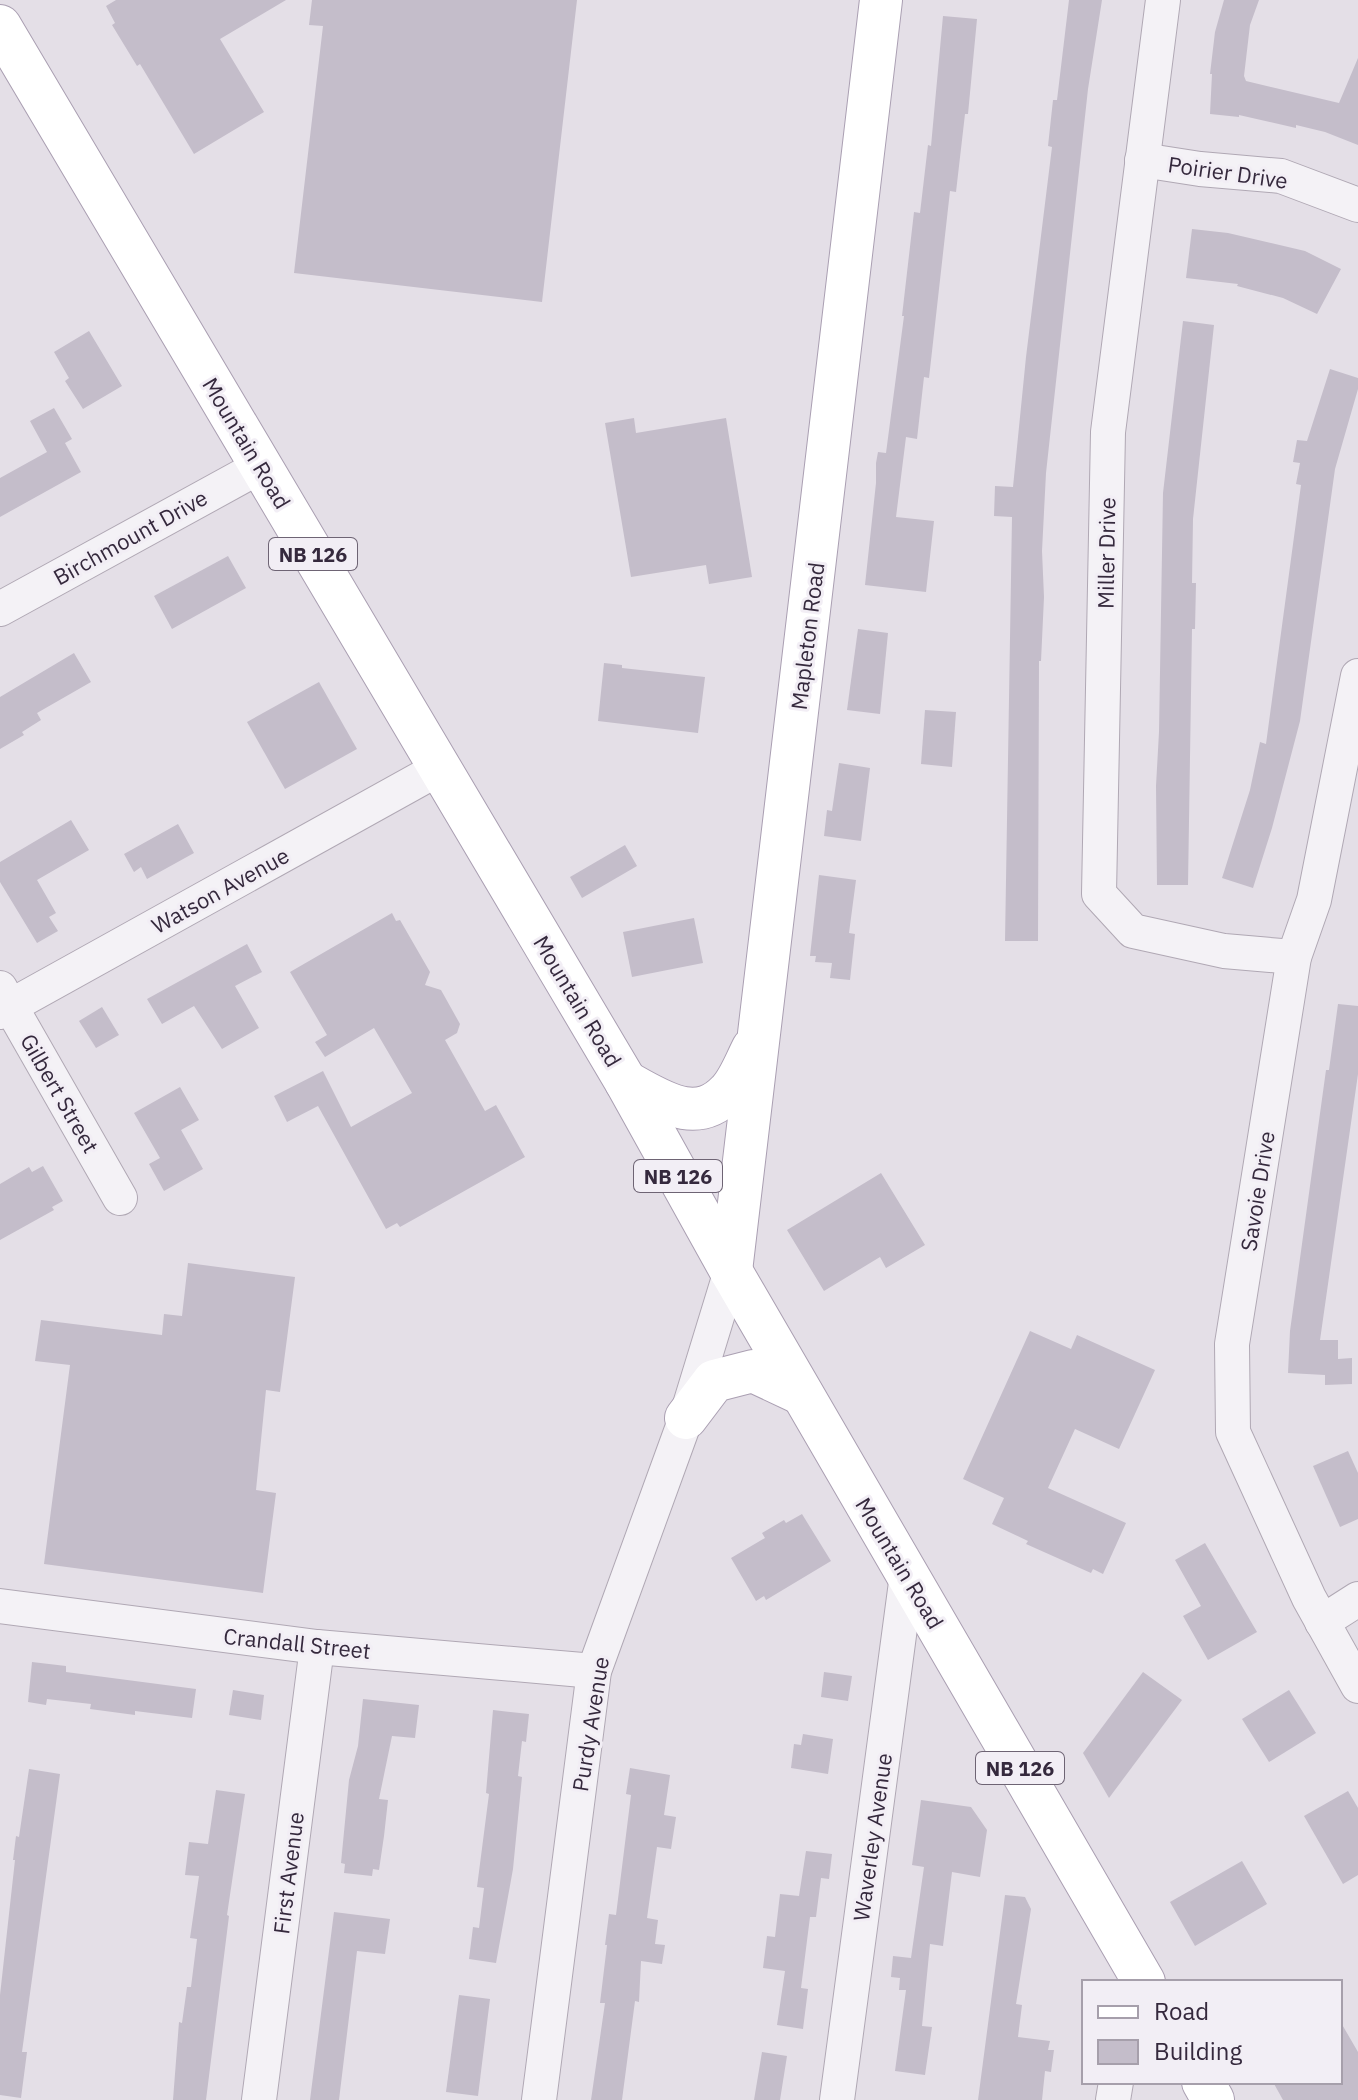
<svg xmlns="http://www.w3.org/2000/svg" width="1358" height="2100" font-family="'IBM Plex Sans',sans-serif">
	<style>
		.building { fill: #c4bdca }
		.lines { fill: none; stroke-linecap: round; stroke-linejoin: round }
		.minor-casing { stroke: #b0a8b4; stroke-width: 36 }
		.major-casing { stroke: #aa9fb2; stroke-width: 44 }
		.minor { stroke: #f4f2f6; stroke-width: 34 }
		.major { stroke: #fff; stroke-width: 42 }
		.labels { text-anchor: middle; dominant-baseline: central; stroke-width: 6; stroke-linejoin: round; paint-order: stroke }
		.shield { fill: #f2eef5; stroke: #6e6474; stroke-width: 2 }
		.shield-label { font-size: 20px; font-weight: bold; fill: #35293d }
		.street-label { font-size: 22px; fill: #35293d; stroke: #f2eef5 }
	</style>
	<rect width="100%" height="100%" fill="#e4dfe7"/>
	<g class="building">
		<path d="M 116,0 L 286,0 L 220,39 L 264,112 L 194,154 L 140,64 L 137,66 L 112,25 L 115,23 L 106,6 Z"/>
		<path d="M 312,0 L 577,0 L 542,302 L 294,273 L 323,26 L 309,25 Z"/>
		<path d="M 1069,0 L 1102,0 L 1088,89 L 1046,473 L 1042,551 L 1044,597 L 1041,661 L 1039,661 L 1038,941 L 1005,941 L 1012,517 L 994,516 L 995,486 L 1013,487 L 1026,357 L 1052,147 L 1048,146 L 1053,100 L 1057,100 Z"/>
		<path d="M 1224,0 L 1259,0 L 1250,25 L 1244,76 L 1246,81 L 1339,103 L 1358,58 L 1358,145 L 1325,132 L 1296,125 L 1296,128 L 1239,115 L 1239,117 L 1210,114 L 1212,74 L 1210,74 L 1215,32 Z"/>
		<path d="M 943,16 L 977,19 L 968,114 L 965,114 L 956,192 L 950,191 L 929,378 L 924,377 L 917,439 L 906,437 L 896,517 L 934,521 L 926,592 L 865,585 L 876,483 L 876,463 L 878,452 L 886,453 L 904,316 L 902,316 L 914,212 L 920,213 L 928,145 L 931,146 Z"/>
		<path d="M 1192,229 L 1228,233 L 1305,251 L 1341,269 L 1317,314 L 1283,298 L 1237,286 L 1238,284 L 1186,278 Z"/>
		<path d="M 1183,321 L 1214,325 L 1193,519 L 1192,583 L 1196,583 L 1195,629 L 1192,629 L 1188,885 L 1157,885 L 1156,786 L 1159,732 L 1163,493 Z"/>
		<path d="M 89,331 L 122,386 L 83,409 L 65,381 L 69,378 L 54,352 Z"/>
		<path d="M 1330,369 L 1358,378 L 1358,389 L 1335,469 L 1300,721 L 1272,828 L 1253,888 L 1222,878 L 1250,790 L 1260,742 L 1266,744 L 1301,485 L 1296,484 L 1300,463 L 1293,462 L 1297,440 L 1307,441 Z"/>
		<path d="M 54,408 L 72,439 L 65,443 L 81,472 L 0,517 L 0,478 L 47,452 L 30,421 Z"/>
		<path d="M 634,418 L 636,433 L 726,418 L 752,577 L 709,584 L 706,565 L 631,577 L 605,423 Z"/>
		<path d="M 228,556 L 246,588 L 172,629 L 154,596 Z"/>
		<path d="M 858,629 L 888,633 L 880,714 L 847,710 Z"/>
		<path d="M 74,653 L 91,682 L 37,713 L 41,720 L 22,732 L 24,735 L 0,749 L 0,697 Z"/>
		<path d="M 604,663 L 622,665 L 622,668 L 705,677 L 698,733 L 598,721 Z"/>
		<path d="M 319,682 L 357,749 L 285,789 L 247,722 Z"/>
		<path d="M 925,710 L 956,712 L 952,767 L 921,764 Z"/>
		<path d="M 839,763 L 870,768 L 861,841 L 824,836 L 827,810 L 832,811 Z"/>
		<path d="M 71,820 L 89,850 L 37,880 L 56,913 L 49,917 L 58,931 L 37,943 L 0,882 L 0,862 Z"/>
		<path d="M 178,824 L 194,853 L 147,879 L 141,867 L 134,872 L 124,854 Z"/>
		<path d="M 625,845 L 637,866 L 582,898 L 570,877 Z"/>
		<path d="M 819,875 L 856,880 L 849,933 L 855,934 L 850,980 L 830,978 L 832,963 L 815,962 L 816,956 L 810,956 Z"/>
		<path d="M 392,913 L 396,921 L 400,920 L 430,972 L 425,985 L 441,990 L 460,1024 L 457,1033 L 445,1040 L 485,1111 L 496,1105 L 525,1157 L 400,1227 L 397,1223 L 386,1229 L 318,1106 L 287,1122 L 274,1096 L 323,1071 L 351,1127 L 412,1093 L 374,1028 L 325,1057 L 315,1042 L 327,1035 L 290,972 Z"/>
		<path d="M 694,918 L 703,963 L 632,977 L 623,932 Z"/>
		<path d="M 247,944 L 262,972 L 235,986 L 259,1028 L 222,1049 L 194,1006 L 162,1024 L 147,999 Z"/>
		<path d="M 1338,1004 L 1358,1006 L 1358,1074 L 1320,1340 L 1338,1340 L 1338,1359 L 1352,1358 L 1352,1384 L 1325,1385 L 1325,1375 L 1288,1373 L 1290,1331 L 1326,1070 L 1329,1070 Z"/>
		<path d="M 102,1007 L 119,1035 L 96,1048 L 79,1021 Z"/>
		<path d="M 180,1087 L 199,1120 L 181,1130 L 203,1169 L 164,1191 L 149,1164 L 160,1158 L 134,1113 Z"/>
		<path d="M 43,1166 L 63,1201 L 52,1207 L 54,1210 L 0,1240 L 0,1184 L 29,1167 L 32,1172 Z"/>
		<path d="M 881,1173 L 925,1245 L 886,1268 L 880,1257 L 824,1291 L 787,1230 Z"/>
		<path d="M 188,1263 L 295,1277 L 280,1392 L 266,1390 L 256,1490 L 276,1493 L 263,1593 L 44,1564 L 70,1365 L 35,1361 L 41,1320 L 162,1335 L 164,1314 L 182,1316 Z"/>
		<path d="M 1030,1331 L 1071,1349 L 1077,1335 L 1155,1370 L 1119,1449 L 1075,1429 L 1048,1488 L 1126,1523 L 1103,1574 L 1093,1569 L 1091,1573 L 1026,1544 L 1028,1541 L 992,1524 L 1004,1498 L 963,1479 Z"/>
		<path d="M 1348,1451 L 1358,1473 L 1358,1519 L 1340,1527 L 1313,1466 Z"/>
		<path d="M 802,1514 L 831,1561 L 766,1600 L 764,1596 L 756,1601 L 731,1558 L 765,1538 L 762,1533 L 784,1520 L 786,1523 Z"/>
		<path d="M 1205,1543 L 1257,1632 L 1208,1660 L 1183,1616 L 1201,1606 L 1175,1560 Z"/>
		<path d="M 32,1662 L 66,1666 L 66,1672 L 196,1689 L 192,1718 L 135,1711 L 135,1715 L 90,1709 L 91,1704 L 47,1699 L 46,1705 L 28,1702 Z"/>
		<path d="M 824,1672 L 852,1676 L 848,1701 L 821,1697 Z"/>
		<path d="M 1143,1672 L 1182,1700 L 1109,1798 L 1083,1753 Z"/>
		<path d="M 233,1690 L 264,1695 L 261,1720 L 229,1715 Z"/>
		<path d="M 1289,1690 L 1316,1733 L 1269,1762 L 1242,1719 Z"/>
		<path d="M 363,1699 L 419,1705 L 415,1738 L 392,1736 L 379,1799 L 388,1800 L 384,1836 L 379,1870 L 373,1869 L 372,1876 L 344,1873 L 345,1864 L 341,1863 L 349,1780 L 358,1746 Z"/>
		<path d="M 493,1710 L 529,1714 L 526,1742 L 522,1741 L 518,1776 L 522,1777 L 513,1869 L 496,1963 L 469,1959 L 473,1927 L 479,1928 L 484,1888 L 477,1887 L 489,1794 L 486,1793 Z"/>
		<path d="M 803,1734 L 833,1739 L 828,1774 L 791,1768 L 794,1744 L 801,1745 Z"/>
		<path d="M 630,1768 L 670,1775 L 664,1815 L 676,1817 L 671,1849 L 657,1847 L 647,1918 L 658,1920 L 655,1944 L 665,1945 L 662,1964 L 641,1961 L 639,2002 L 635,2001 L 622,2100 L 591,2100 L 605,2003 L 600,2003 L 607,1945 L 605,1945 L 609,1914 L 616,1915 L 631,1795 L 626,1794 Z"/>
		<path d="M 29,1769 L 60,1774 L 22,2052 L 27,2052 L 21,2098 L 0,2095 L 0,1995 L 15,1860 L 13,1860 L 16,1836 L 19,1837 Z"/>
		<path d="M 216,1790 L 245,1794 L 227,1915 L 229,1916 L 206,2100 L 173,2100 L 179,2022 L 182,2023 L 187,1987 L 191,1987 L 197,1939 L 190,1938 L 199,1876 L 185,1875 L 189,1842 L 208,1844 Z"/>
		<path d="M 1348,1791 L 1358,1808 L 1358,1875 L 1343,1884 L 1304,1816 Z"/>
		<path d="M 921,1800 L 971,1807 L 987,1830 L 980,1877 L 952,1872 L 943,1946 L 930,1944 L 922,2026 L 932,2027 L 925,2075 L 895,2071 L 906,1990 L 899,1990 L 900,1978 L 891,1977 L 893,1956 L 911,1958 L 924,1867 L 912,1865 Z"/>
		<path d="M 806,1851 L 832,1854 L 829,1879 L 821,1878 L 816,1917 L 810,1917 L 801,1988 L 808,1989 L 803,2029 L 777,2025 L 785,1971 L 763,1968 L 767,1936 L 775,1937 L 780,1894 L 799,1896 Z"/>
		<path d="M 1242,1861 L 1267,1904 L 1195,1946 L 1170,1902 Z"/>
		<path d="M 1005,1895 L 1025,1897 L 1031,1909 L 1016,2004 L 1022,2005 L 1018,2037 L 1050,2041 L 1048,2050 L 1054,2050 L 1051,2072 L 1045,2071 L 1042,2100 L 978,2100 Z"/>
		<path d="M 334,1912 L 390,1919 L 385,1954 L 357,1951 L 339,2100 L 310,2100 Z"/>
		<path d="M 459,1995 L 490,1999 L 478,2096 L 446,2092 Z"/>
		<path d="M 1340,2021 L 1358,2052 L 1358,2100 L 1283,2100 L 1273,2082 L 1340,2082 Z"/>
		<path d="M 762,2052 L 787,2056 L 780,2100 L 754,2100 Z"/>
	</g>
	<g class="lines">
		<defs>
			<g id="minor">
				<path d="M 1163,0 L 1108,432 L 1099,894 L 1133,931 L 1224,951 L 1294,957"/>
				<path d="M 1142,160 L 1200,169 L 1281,176 L 1358,205"/>
				<path d="M 0,609 L 261,466"/>
				<path d="M 1358,676 L 1314,900 L 1294,957 L 1232,1344 L 1233,1432 L 1309,1598 L 1358,1686"/>
				<path d="M 0,988 L 120,1198"/>
				<path d="M 0,1012 L 440,768"/>
				<path d="M 0,1606 L 317,1647 L 594,1671"/>
				<path d="M 1322,1622 L 1358,1599"/>
				<path d="M 259,2100 L 317,1647"/>
				<path d="M 539,2100 L 594,1671 L 686,1418 L 731,1271"/>
				<path d="M 837,2100 L 907,1575"/>
				<path d="M 1113,2100 L 1116,2082"/>
			</g>
			<g id="major">
				<path d="M 0,26 L 626,1082 L 731,1271 L 1144,1982"/>
				<path d="M 626,1082 C 659,1099 695,1127 728,1092 C 739,1081 746,1061 753,1048"/>
				<path d="M 731,1271 L 881,0"/>
				<path d="M 686,1418 L 714,1381 L 753,1371 L 802,1394"/>
				<path d="M 1203,2082 L 1213,2100"/>
			</g>
		</defs>
		<use href="#minor" class="minor-casing"/>
		<use href="#major" class="major-casing"/>
		<use href="#minor" class="minor"/>
		<use href="#major" class="major"/>
	</g>
	<g class="labels">
		<g class="shield">
			<rect x="269" y="538" width="88" height="32" rx="6"/>
			<rect x="634" y="1160" width="88" height="32" rx="6"/>
			<rect x="976" y="1752" width="88" height="32" rx="6"/>
		</g>
		<g class="shield-label">
			<text x="313" y="554">NB 126</text>
			<text x="678" y="1176">NB 126</text>
			<text x="1020" y="1768">NB 126</text>
		</g>
		<g class="street-label">
			<text transform="translate(1228 172) rotate(8)">Poirier Drive</text>
			<text transform="translate(247 443) rotate(59)">Mountain Road</text>
			<text transform="translate(130 537) rotate(-29)">Birchmount Drive</text>
			<text transform="translate(1106 553) rotate(-89)">Miller Drive</text>
			<text transform="translate(807 636) rotate(-83)">Mapleton Road</text>
			<text transform="translate(220 890) rotate(-29)">Watson Avenue</text>
			<text transform="translate(578 1001) rotate(59)">Mountain Road</text>
			<text transform="translate(60 1093) rotate(60)">Gilbert Street</text>
			<text transform="translate(1257 1191) rotate(-81)">Savoie Drive</text>
			<text transform="translate(900 1563) rotate(59)">Mountain Road</text>
			<text transform="translate(297 1643) rotate(6)">Crandall Street</text>
			<text transform="translate(590 1724) rotate(-81)">Purdy Avenue</text>
			<text transform="translate(872 1837) rotate(-82)">Waverley Avenue</text>
			<text transform="translate(288 1873) rotate(-83)">First Avenue</text>
		</g>
	</g>
	<rect x="1082" y="1980" width="260" height="104" fill="#f2eef5" stroke="#a69fab" stroke-width="2"/>
	<rect x="1098" y="2006" width="40" height="12" fill="#ffffff" stroke="#a69fab" stroke-width="2"/>
	<text x="1154" y="2020" font-size="24" fill="#35293d">Road</text>
	<rect x="1098" y="2040" width="40" height="24" fill="#c4bdca" stroke="#a69fab" stroke-width="2"/>
	<text x="1154" y="2060" font-size="24" fill="#35293d">Building</text>
</svg>
